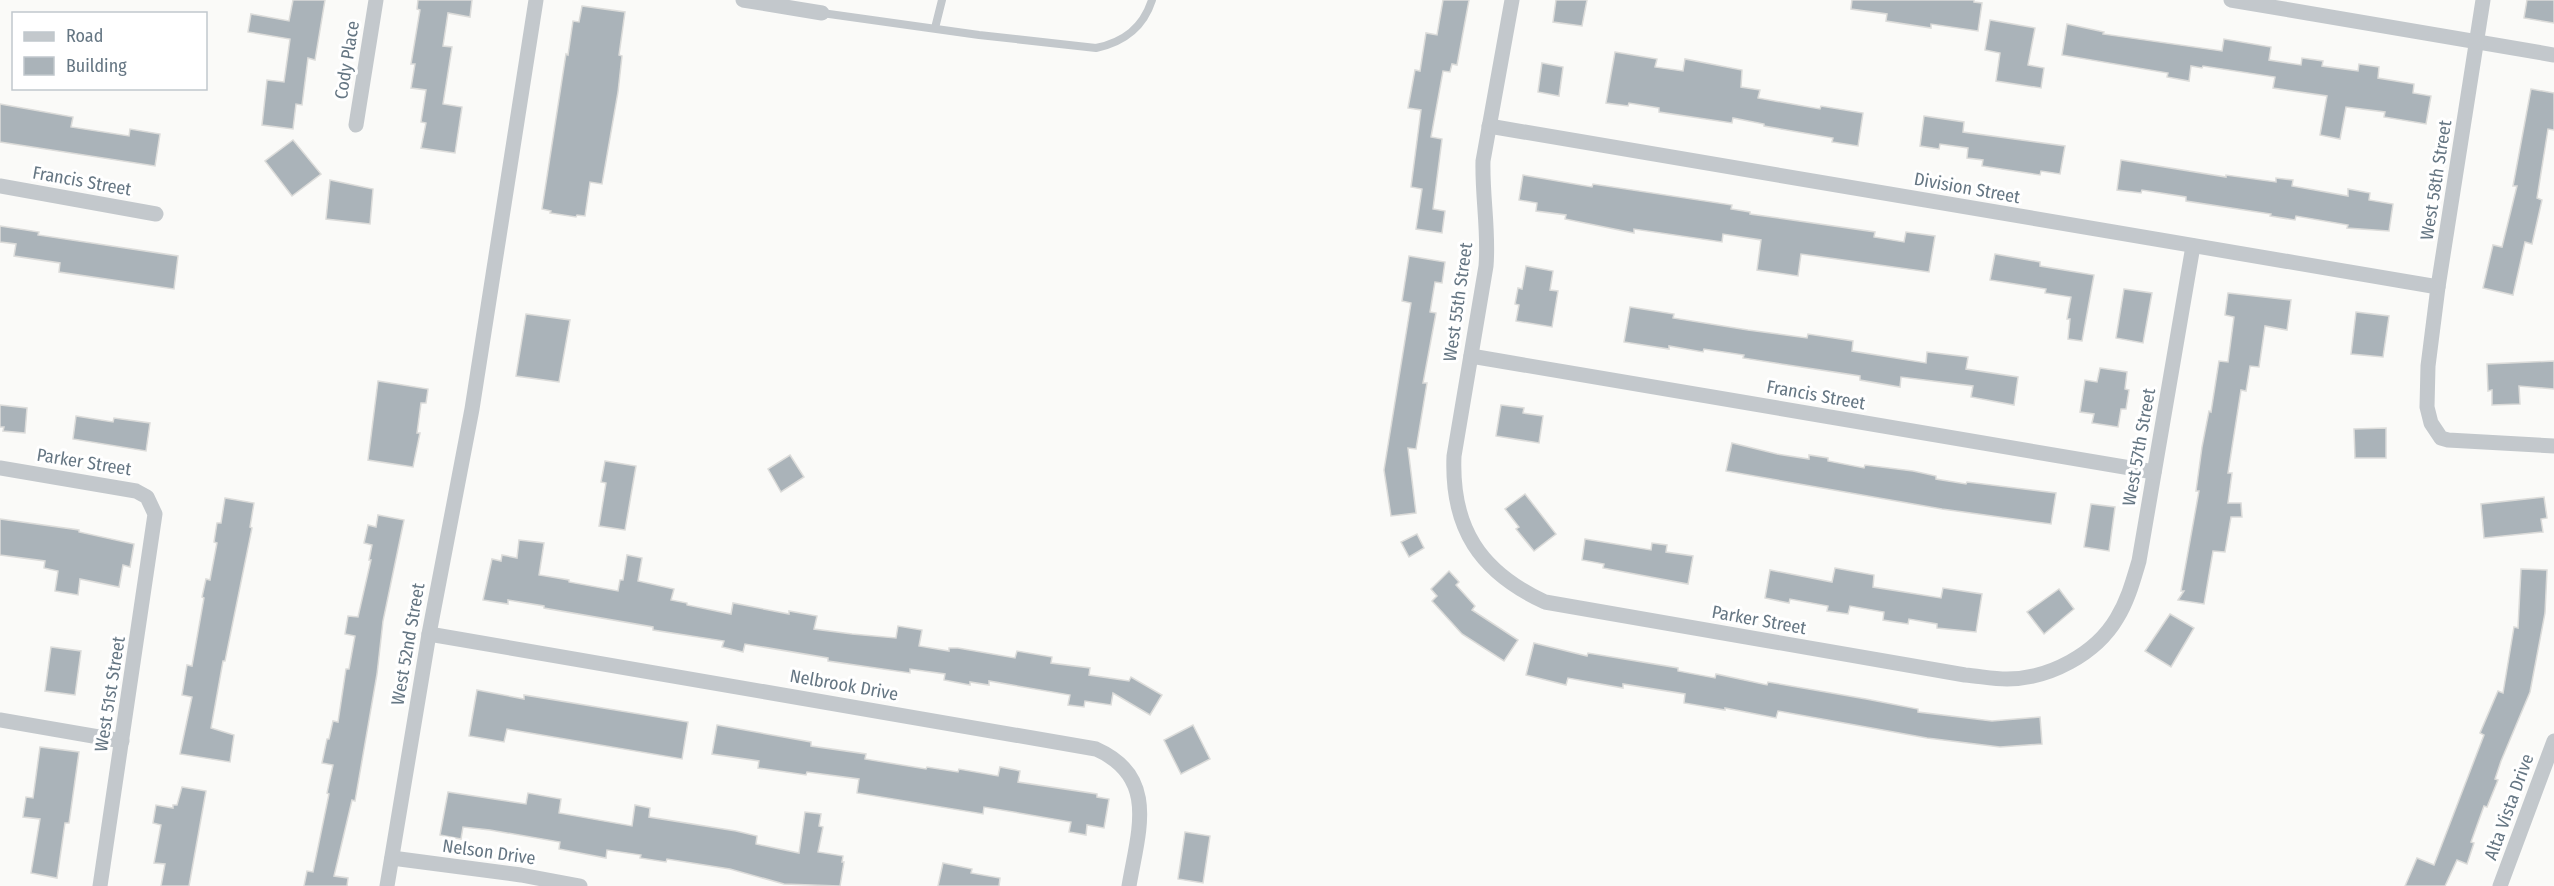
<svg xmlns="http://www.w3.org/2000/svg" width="2554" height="886" font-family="'Fira Sans Condensed',sans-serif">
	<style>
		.building { fill: #aab3b9; stroke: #dcdcda; stroke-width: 1.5 }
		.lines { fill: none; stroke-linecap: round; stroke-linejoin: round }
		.lane { stroke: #c3c8cc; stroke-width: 8 }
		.street { stroke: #c3c8cc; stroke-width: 15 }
		.labels { text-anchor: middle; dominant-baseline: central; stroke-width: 6; stroke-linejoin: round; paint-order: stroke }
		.street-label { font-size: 18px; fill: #657683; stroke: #fff }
	</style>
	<rect width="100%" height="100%" fill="#fafaf8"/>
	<g class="building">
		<path d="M 293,0 L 325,0 L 315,60 L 308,58 L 302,105 L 296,104 L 293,129 L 262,125 L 267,80 L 284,82 L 290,39 L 248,32 L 251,14 L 289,21 Z"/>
		<path d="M 418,0 L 472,0 L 470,17 L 448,13 L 443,46 L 452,47 L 443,104 L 462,107 L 455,153 L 421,148 L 426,123 L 421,122 L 426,90 L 411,88 L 415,64 L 411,64 L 420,10 L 417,9 Z"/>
		<path d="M 1443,0 L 1469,0 L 1457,65 L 1452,64 L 1450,72 L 1443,71 L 1431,137 L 1442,139 L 1433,209 L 1445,211 L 1442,233 L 1416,229 L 1422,189 L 1411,187 L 1421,110 L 1408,108 L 1415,70 L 1420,71 L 1426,33 L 1437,35 Z"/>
		<path d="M 1556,0 L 1587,0 L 1582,26 L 1553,22 Z"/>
		<path d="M 1852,0 L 1974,0 L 1974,2 L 1982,3 L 1978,31 L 1931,24 L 1931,28 L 1886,21 L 1887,14 L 1851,9 Z"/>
		<path d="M 2527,0 L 2554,0 L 2554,23 L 2524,18 Z"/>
		<path d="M 582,6 L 625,12 L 619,55 L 622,56 L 618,92 L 602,184 L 590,182 L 585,216 L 577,215 L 576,217 L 550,213 L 551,211 L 542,209 L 566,54 L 568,55 L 573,21 L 579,22 Z"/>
		<path d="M 1990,20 L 2035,28 L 2028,65 L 2044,68 L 2041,88 L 1996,81 L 2000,53 L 1985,50 Z"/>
		<path d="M 2067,24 L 2104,32 L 2103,34 L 2222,51 L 2224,39 L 2271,47 L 2269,60 L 2301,65 L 2302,58 L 2323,61 L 2322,66 L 2358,71 L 2359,64 L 2379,67 L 2378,78 L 2414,84 L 2413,93 L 2431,96 L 2426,124 L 2384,117 L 2385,112 L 2346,107 L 2340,139 L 2320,135 L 2327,96 L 2273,88 L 2275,77 L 2203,66 L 2202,68 L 2191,66 L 2189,81 L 2167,77 L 2168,73 L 2062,55 Z"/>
		<path d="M 1615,52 L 1657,59 L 1655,67 L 1683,71 L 1685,59 L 1742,70 L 1741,87 L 1760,90 L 1758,98 L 1820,109 L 1821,106 L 1863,113 L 1858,146 L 1832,142 L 1833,138 L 1764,126 L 1764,124 L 1733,118 L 1732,123 L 1659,112 L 1659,108 L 1629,103 L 1628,106 L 1606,103 Z"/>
		<path d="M 1542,63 L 1563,67 L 1559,96 L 1538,92 Z"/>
		<path d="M 2531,89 L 2554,93 L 2554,130 L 2548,129 L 2537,198 L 2542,200 L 2532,244 L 2525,242 L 2513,295 L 2483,288 L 2493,245 L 2502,247 L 2517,186 L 2513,186 Z"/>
		<path d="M 0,104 L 73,117 L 71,127 L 129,136 L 130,129 L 160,134 L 155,166 L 0,142 Z"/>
		<path d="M 1924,116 L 1964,122 L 1963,132 L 2065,146 L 2060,174 L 2041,171 L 2040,175 L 1982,166 L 1983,160 L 1967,158 L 1968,148 L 1940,144 L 1939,149 L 1920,146 Z"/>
		<path d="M 293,140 L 321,174 L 292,196 L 265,161 Z"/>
		<path d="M 2121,160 L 2226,177 L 2226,175 L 2276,182 L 2276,178 L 2293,180 L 2292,186 L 2348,196 L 2348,189 L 2370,193 L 2369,200 L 2393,204 L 2389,231 L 2347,228 L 2348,225 L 2296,216 L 2295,220 L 2270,216 L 2271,214 L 2186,201 L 2186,197 L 2142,190 L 2141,193 L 2117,190 Z"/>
		<path d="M 1523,175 L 1592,187 L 1593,184 L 1732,205 L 1731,209 L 1750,212 L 1750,214 L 1875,232 L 1874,237 L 1904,242 L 1906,232 L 1935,236 L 1929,272 L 1801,254 L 1798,276 L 1757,270 L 1761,240 L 1723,234 L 1722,242 L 1634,229 L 1634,233 L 1565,219 L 1566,215 L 1536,211 L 1537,203 L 1519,200 Z"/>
		<path d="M 330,180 L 373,189 L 370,224 L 326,219 Z"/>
		<path d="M 0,226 L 39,232 L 38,235 L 178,256 L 174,289 L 59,272 L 60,263 L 14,256 L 16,244 L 0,242 Z"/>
		<path d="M 1995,254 L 2040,262 L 2040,266 L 2094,275 L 2082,341 L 2068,339 L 2070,319 L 2067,319 L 2071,297 L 2045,293 L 2046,289 L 1990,280 Z"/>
		<path d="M 1409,256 L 1445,262 L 1442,283 L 1435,282 L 1430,312 L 1436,313 L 1423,383 L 1427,383 L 1416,449 L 1408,448 L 1416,513 L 1391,516 L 1384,470 L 1411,303 L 1402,301 Z"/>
		<path d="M 1526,266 L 1553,271 L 1550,290 L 1558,291 L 1552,327 L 1516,321 L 1519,305 L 1515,304 L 1518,288 L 1522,289 Z"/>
		<path d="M 2124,289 L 2152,293 L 2143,343 L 2116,338 Z"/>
		<path d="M 2228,293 L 2291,300 L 2287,330 L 2265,326 L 2259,367 L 2250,366 L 2246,391 L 2241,390 L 2228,473 L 2232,473 L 2228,503 L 2241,503 L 2242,517 L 2231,517 L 2225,552 L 2213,551 L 2204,604 L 2178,600 L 2184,591 L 2181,591 L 2199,491 L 2196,491 L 2202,447 L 2209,411 L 2211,412 L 2219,361 L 2228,362 L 2234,317 L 2225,315 Z"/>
		<path d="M 1630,307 L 1674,314 L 1673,318 L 1748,330 L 1807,338 L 1808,334 L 1853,341 L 1852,351 L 1926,363 L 1927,352 L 1968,357 L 1966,369 L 2018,377 L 2014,405 L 1971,397 L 1973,386 L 1901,377 L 1900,387 L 1860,380 L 1860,376 L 1743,358 L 1744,355 L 1704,349 L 1703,352 L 1669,346 L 1669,349 L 1624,342 Z"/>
		<path d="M 2356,312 L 2389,316 L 2383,357 L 2351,354 Z"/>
		<path d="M 526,314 L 570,320 L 559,382 L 516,376 Z"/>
		<path d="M 2554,361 L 2554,389 L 2519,386 L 2520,404 L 2492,405 L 2492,390 L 2488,391 L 2487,364 Z"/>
		<path d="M 2100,368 L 2127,372 L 2125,389 L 2129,390 L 2126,409 L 2121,409 L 2118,427 L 2092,423 L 2094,414 L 2080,412 L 2085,380 L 2097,382 Z"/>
		<path d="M 378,381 L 428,389 L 426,403 L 421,403 L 417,433 L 420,433 L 413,467 L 368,460 Z"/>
		<path d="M 0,405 L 27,408 L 25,433 L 3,431 L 4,427 L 0,427 Z"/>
		<path d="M 1501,405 L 1524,408 L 1523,413 L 1543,416 L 1539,443 L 1496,436 Z"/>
		<path d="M 76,416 L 113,422 L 114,418 L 150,423 L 146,451 L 73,439 Z"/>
		<path d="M 2386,428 L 2386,458 L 2355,458 L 2354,429 Z"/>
		<path d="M 1732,443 L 1777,454 L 1809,459 L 1809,455 L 1828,458 L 1828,461 L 1864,468 L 1865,465 L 1913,471 L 1936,476 L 1936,479 L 1966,484 L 1967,482 L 2056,493 L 2051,524 L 1942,509 L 1726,471 Z"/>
		<path d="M 790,455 L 804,477 L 781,492 L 768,469 Z"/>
		<path d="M 605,461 L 636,466 L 625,530 L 599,526 L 606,483 L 601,482 Z"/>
		<path d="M 1525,494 L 1556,534 L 1534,551 L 1516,529 L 1519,527 L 1505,509 Z"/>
		<path d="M 2544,497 L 2547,518 L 2541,519 L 2543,532 L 2484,538 L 2481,504 Z"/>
		<path d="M 225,498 L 254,503 L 250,527 L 252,528 L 225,661 L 223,661 L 211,728 L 234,735 L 230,762 L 180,754 L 192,697 L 182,695 L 187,665 L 192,666 L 204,598 L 202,597 L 206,579 L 210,580 L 217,543 L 214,542 L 217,523 L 221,523 Z"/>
		<path d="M 2091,504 L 2115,507 L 2109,551 L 2084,547 Z"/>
		<path d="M 378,515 L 404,520 L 383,621 L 377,674 L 355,801 L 352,800 L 334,876 L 348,878 L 347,886 L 304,886 L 307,871 L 313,872 L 329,794 L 327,793 L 333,765 L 322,763 L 327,739 L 329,739 L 333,721 L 338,722 L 346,669 L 349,669 L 355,636 L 345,634 L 348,616 L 358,617 L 371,560 L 369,560 L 372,545 L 364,543 L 368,525 L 376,527 Z"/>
		<path d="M 0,519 L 79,530 L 79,532 L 134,544 L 130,567 L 123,565 L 119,587 L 80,579 L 78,595 L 55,591 L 58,571 L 44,568 L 45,561 L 0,555 Z"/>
		<path d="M 1417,534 L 1424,548 L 1409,557 L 1401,542 Z"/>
		<path d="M 1585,539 L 1651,550 L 1652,543 L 1667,545 L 1666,552 L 1693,556 L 1688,584 L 1603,568 L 1604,564 L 1582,560 Z"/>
		<path d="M 519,540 L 544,543 L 539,575 L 569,580 L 569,582 L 618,591 L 620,580 L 623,580 L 627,555 L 642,558 L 638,581 L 674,589 L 671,600 L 687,603 L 687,605 L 731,614 L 733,603 L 789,614 L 789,611 L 817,616 L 814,629 L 852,634 L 896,638 L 898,626 L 922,630 L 919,646 L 949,651 L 949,648 L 958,648 L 1015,658 L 1017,651 L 1052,657 L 1051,663 L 1090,668 L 1089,675 L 1129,681 L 1131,677 L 1162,695 L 1150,715 L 1113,693 L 1111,705 L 1085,701 L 1084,707 L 1068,705 L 1070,695 L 989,681 L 989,685 L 970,682 L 970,685 L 944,680 L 945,674 L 910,669 L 910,673 L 828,661 L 828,658 L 745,644 L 743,652 L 722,647 L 724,641 L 653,630 L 653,627 L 544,608 L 544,606 L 508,600 L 508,604 L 483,600 L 492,559 L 501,561 L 502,555 L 517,558 Z"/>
		<path d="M 1835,568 L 1874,575 L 1873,587 L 1941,598 L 1943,588 L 1982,594 L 1976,632 L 1937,628 L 1937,624 L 1909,619 L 1908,624 L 1883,620 L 1884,612 L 1850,606 L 1848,614 L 1827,611 L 1828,606 L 1790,599 L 1789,603 L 1765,598 L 1770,570 L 1832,582 Z"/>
		<path d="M 2521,569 L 2547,570 L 2545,613 L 2530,692 L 2501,761 L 2495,779 L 2498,780 L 2487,807 L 2484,806 L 2471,842 L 2474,843 L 2467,864 L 2457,860 L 2445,886 L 2405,886 L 2417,858 L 2434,865 L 2484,735 L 2480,733 L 2498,691 L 2503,693 L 2514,627 L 2518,628 Z"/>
		<path d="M 1449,571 L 1459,582 L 1456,585 L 1475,606 L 1472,610 L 1518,640 L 1504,661 L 1462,634 L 1432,601 L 1437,596 L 1431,589 Z"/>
		<path d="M 2059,589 L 2074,609 L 2044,634 L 2027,612 Z"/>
		<path d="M 2170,614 L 2194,628 L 2171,667 L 2145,651 Z"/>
		<path d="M 1534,643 L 1587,656 L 1588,653 L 1678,668 L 1678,671 L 1715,678 L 1716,674 L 1767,685 L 1768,682 L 1866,699 L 1918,709 L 1918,712 L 1992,721 L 2040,717 L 2042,744 L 2000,747 L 1927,738 L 1778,711 L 1776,718 L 1725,708 L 1725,710 L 1684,703 L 1685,694 L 1623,684 L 1623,688 L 1568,678 L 1566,685 L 1526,675 Z"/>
		<path d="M 51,647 L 81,651 L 75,695 L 45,691 Z"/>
		<path d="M 477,690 L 524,699 L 524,695 L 688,722 L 682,759 L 507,729 L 504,742 L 469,736 Z"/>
		<path d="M 717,725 L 811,742 L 811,746 L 866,754 L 865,759 L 926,769 L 927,767 L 958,772 L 959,769 L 998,776 L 1000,767 L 1020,771 L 1018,782 L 1097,794 L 1097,797 L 1109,799 L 1104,828 L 1087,825 L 1086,835 L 1069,832 L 1071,822 L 984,807 L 983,814 L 857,793 L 859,779 L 807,772 L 806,775 L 758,768 L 759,761 L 712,754 Z"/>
		<path d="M 1193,725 L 1210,759 L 1181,774 L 1164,740 Z"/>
		<path d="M 40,747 L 79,752 L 69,823 L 65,823 L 57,878 L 31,873 L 40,819 L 23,817 L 26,797 L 33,798 Z"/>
		<path d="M 182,787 L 206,791 L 189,886 L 161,886 L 165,864 L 154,863 L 161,825 L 153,823 L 156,805 L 173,808 L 173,805 L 177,805 Z"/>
		<path d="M 448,792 L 526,804 L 528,793 L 561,799 L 559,813 L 632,826 L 635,805 L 650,808 L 649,817 L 736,831 L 757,836 L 756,844 L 799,853 L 805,812 L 821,814 L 819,826 L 823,827 L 818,852 L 843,856 L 842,862 L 844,862 L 840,886 L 784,884 L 730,869 L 667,859 L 666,862 L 640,858 L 641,855 L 607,850 L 606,858 L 559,849 L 560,842 L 490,830 L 463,827 L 461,839 L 440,835 Z"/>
		<path d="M 1185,832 L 1210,836 L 1203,883 L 1178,879 Z"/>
		<path d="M 943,863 L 972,869 L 971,873 L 1000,878 L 999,886 L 938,886 Z"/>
	</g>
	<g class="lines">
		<g class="lane">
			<path d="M 822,13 L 979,35 L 1096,48 C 1124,42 1143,28 1152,0"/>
			<path d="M 935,28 L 942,0"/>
		</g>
		<g class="street">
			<path d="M 743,0 L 822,13"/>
			<path d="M 1512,0 L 1483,161 C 1482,196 1489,231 1486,266 L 1454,456 C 1451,528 1480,572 1545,602 L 1965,675 C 1979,676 1993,679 2007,679 C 2049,679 2096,654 2117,618 C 2128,600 2133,581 2139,561 L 2193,246"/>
			<path d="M 2231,0 L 2554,55"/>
			<path d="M 2483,0 L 2438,287 L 2428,366 L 2427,407 L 2431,423 L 2441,438 L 2448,440 L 2554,446"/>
			<path d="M 356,125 L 376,0"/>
			<path d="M 1489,126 L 2438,287"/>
			<path d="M 0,186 L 156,214"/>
			<path d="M 1471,356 L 2154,472"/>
			<path d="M 0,468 L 136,491 L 147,497 L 155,514 L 100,886"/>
			<path d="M 429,634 L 1096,749 C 1159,777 1138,832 1129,886"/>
			<path d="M 0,720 L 122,741"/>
			<path d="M 392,858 L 521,875 L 580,886"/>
			<path d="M 387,886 L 429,634 L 472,409 L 536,0"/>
			<path d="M 2500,886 L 2554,741"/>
		</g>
	</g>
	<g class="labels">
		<g class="street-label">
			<text transform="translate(347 60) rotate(-81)">Cody Place</text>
			<text transform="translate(2436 180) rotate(-81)">West 58th Street</text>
			<text transform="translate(82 181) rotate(10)">Francis Street</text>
			<text transform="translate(1967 188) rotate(10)">Division Street</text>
			<text transform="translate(1458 302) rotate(-82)">West 55th Street</text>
			<text transform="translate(1816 395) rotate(10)">Francis Street</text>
			<text transform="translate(2139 447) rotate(-80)">West 57th Street</text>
			<text transform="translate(84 462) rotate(9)">Parker Street</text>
			<text transform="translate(1759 620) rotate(10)">Parker Street</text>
			<text transform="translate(408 644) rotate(-80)">West 52nd Street</text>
			<text transform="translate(844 685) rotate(10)">Nelbrook Drive</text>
			<text transform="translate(110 694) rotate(-81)">West 51st Street</text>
			<text transform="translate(2509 807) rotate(-70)">Alta Vista Drive</text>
			<text transform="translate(489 852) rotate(8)">Nelson Drive</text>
		</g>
	</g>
	<rect x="12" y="12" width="195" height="78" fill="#ffffff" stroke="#c1c8cd" stroke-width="1.5"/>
	<rect x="24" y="32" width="30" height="9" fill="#c3c8cc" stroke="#c1c8cd" stroke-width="1.5"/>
	<text x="66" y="42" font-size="18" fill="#657683">Road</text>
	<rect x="24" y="57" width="30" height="18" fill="#aab3b9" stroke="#c1c8cd" stroke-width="1.5"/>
	<text x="66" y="72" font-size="18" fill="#657683">Building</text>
</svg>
